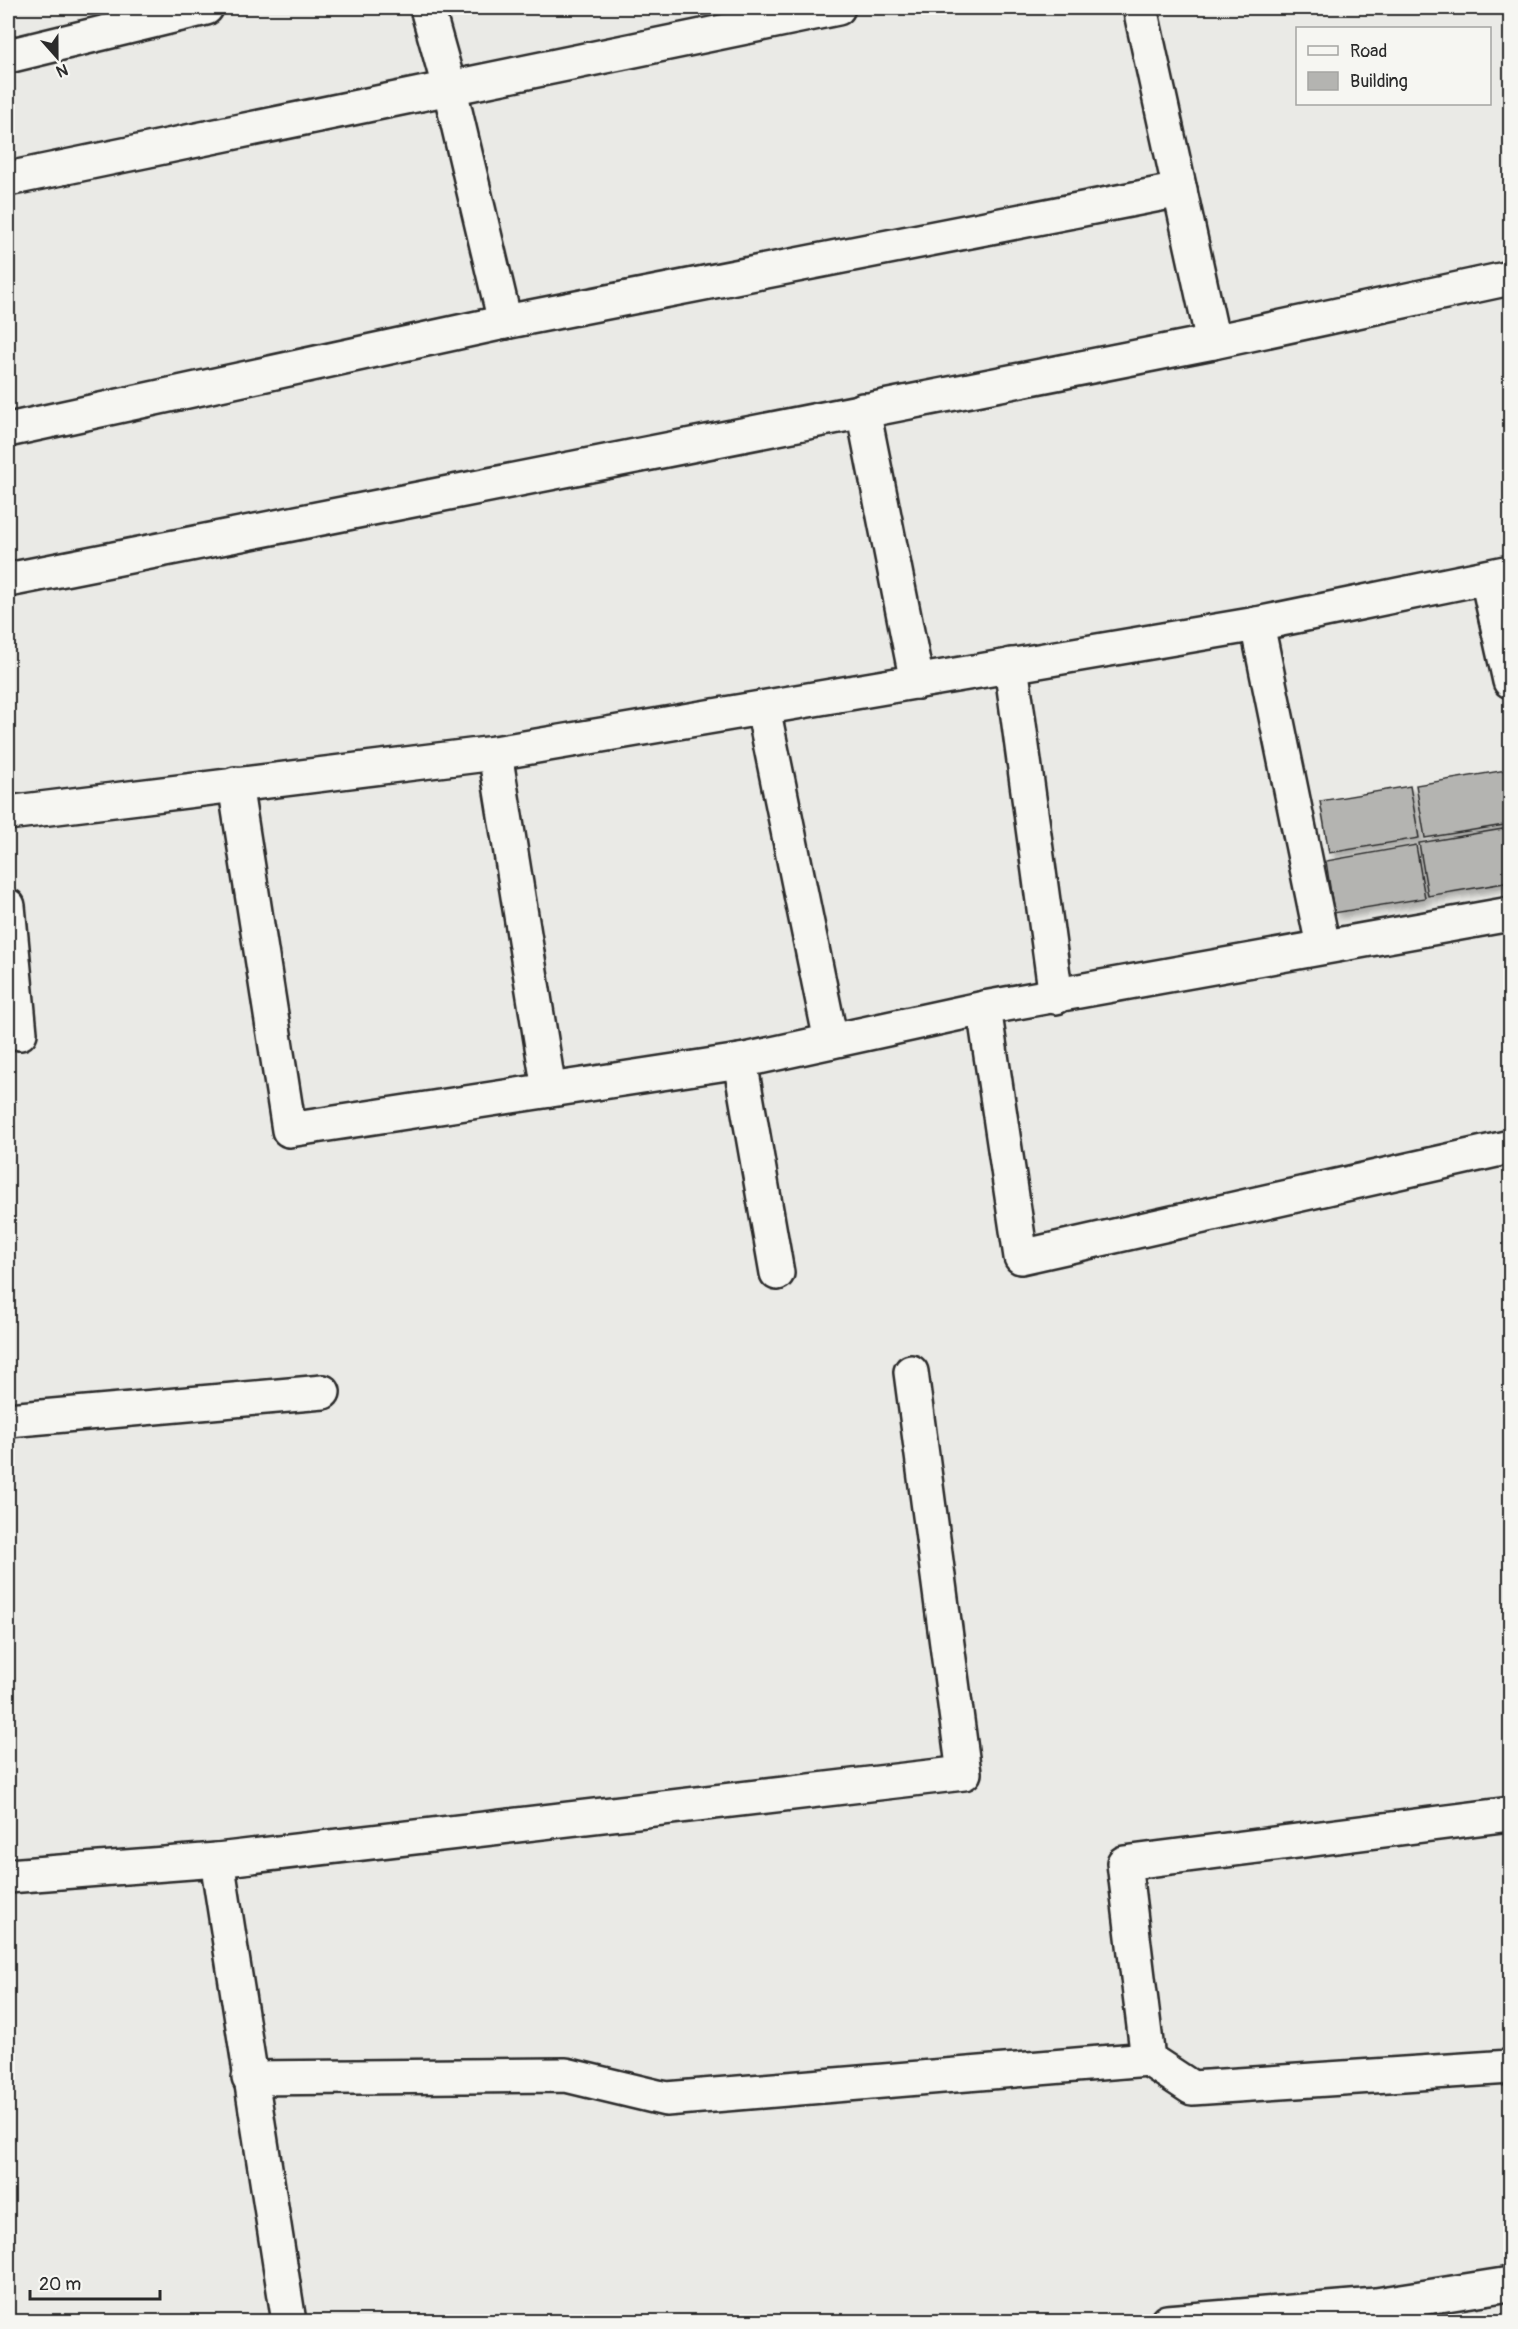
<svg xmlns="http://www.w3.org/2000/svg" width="1518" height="2329" font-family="Pangolin,sans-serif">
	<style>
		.building { fill: #b4b4b1; stroke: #2b2b2b; stroke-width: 1.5; filter: url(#shadow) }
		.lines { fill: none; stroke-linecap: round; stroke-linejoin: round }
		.minor-casing { stroke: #2b2b2b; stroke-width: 38 }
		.minor { stroke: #f6f6f2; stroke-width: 33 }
	</style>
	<defs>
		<filter id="shadow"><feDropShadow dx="5.5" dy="5.5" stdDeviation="3" flood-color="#0004"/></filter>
	</defs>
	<rect width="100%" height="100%" fill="#eaeae6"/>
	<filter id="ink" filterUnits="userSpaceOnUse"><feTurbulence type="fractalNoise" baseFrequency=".0167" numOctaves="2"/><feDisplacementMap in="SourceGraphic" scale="12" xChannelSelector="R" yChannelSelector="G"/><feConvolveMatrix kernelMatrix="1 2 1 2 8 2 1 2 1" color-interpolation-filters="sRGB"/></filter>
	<g filter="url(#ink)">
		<g class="building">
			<path d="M 1506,770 L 1510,797 L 1510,824 L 1425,838 L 1416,785 Z"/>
			<path d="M 1410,786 L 1419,838 L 1329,853 L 1320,801 Z"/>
			<path d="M 1509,828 L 1510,882 L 1428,896 L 1419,843 Z"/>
			<path d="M 1416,845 L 1425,898 L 1334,913 L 1326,861 Z"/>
		</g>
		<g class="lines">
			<defs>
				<g id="minor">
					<path d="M 427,8 L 450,90 L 505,322"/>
					<path d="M 1140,8 L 1213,342 L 1510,278"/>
					<path d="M 8,56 L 206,8"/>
					<path d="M 8,179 L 838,8"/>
					<path d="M 863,410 L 917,682"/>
					<path d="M 8,430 L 505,322 L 1180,190"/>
					<path d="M 1487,578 L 1510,681"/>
					<path d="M 8,580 L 1213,342"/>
					<path d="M 1257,624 L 1510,572"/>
					<path d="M 1011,665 L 1056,997"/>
					<path d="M 763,708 L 831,1041"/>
					<path d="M 495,753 L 549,1090"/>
					<path d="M 235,784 L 289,1130 L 740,1061"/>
					<path d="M 8,813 L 495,753 L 1257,624 L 1323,946"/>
					<path d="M 8,906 L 20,1033"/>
					<path d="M 984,1008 L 1510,914"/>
					<path d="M 777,1273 L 740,1061 L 984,1008 L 1021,1257 L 1510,1147"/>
					<path d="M 8,1420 L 323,1392"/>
					<path d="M 1510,1814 L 1124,1863 L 1148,2059 L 1192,2088 L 1510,2067"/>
					<path d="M 217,1860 L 964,1773 L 911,1372"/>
					<path d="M 8,1876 L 217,1860 L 289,2322"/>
					<path d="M 249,2078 L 566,2075 L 666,2099 L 1148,2059"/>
					<path d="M 1167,2322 L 1376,2305 L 1510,2284"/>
				</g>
			</defs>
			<use href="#minor" class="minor-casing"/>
			<use href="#minor" class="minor"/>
		</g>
	</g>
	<rect width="1518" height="2329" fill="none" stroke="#f6f6f2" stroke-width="30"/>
	<rect x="15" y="15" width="1488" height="2299" fill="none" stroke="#2b2b2b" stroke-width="2" filter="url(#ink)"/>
	<rect x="1296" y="27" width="195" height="78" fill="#f6f6f2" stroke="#a5a5a2" stroke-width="1.5"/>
	<rect x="1308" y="46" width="30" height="9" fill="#f6f6f2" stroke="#a5a5a2" stroke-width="1.5"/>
	<text x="1350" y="57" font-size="18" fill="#2b2b2b">Road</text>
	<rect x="1308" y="72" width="30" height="18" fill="#b4b4b1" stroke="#a5a5a2" stroke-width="1.5"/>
	<text x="1350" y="87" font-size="18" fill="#2b2b2b">Building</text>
	<g transform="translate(57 57) rotate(159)" stroke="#f6f6f2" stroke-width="4.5" paint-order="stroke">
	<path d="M0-4.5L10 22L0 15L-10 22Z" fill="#2b2b2b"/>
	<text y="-9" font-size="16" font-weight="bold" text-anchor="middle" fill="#2b2b2b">N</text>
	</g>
	<path d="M30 2290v9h130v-9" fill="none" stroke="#2b2b2b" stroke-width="3"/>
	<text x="39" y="2290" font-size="18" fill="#2b2b2b" stroke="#f6f6f2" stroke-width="4.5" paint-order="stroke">20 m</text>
</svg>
